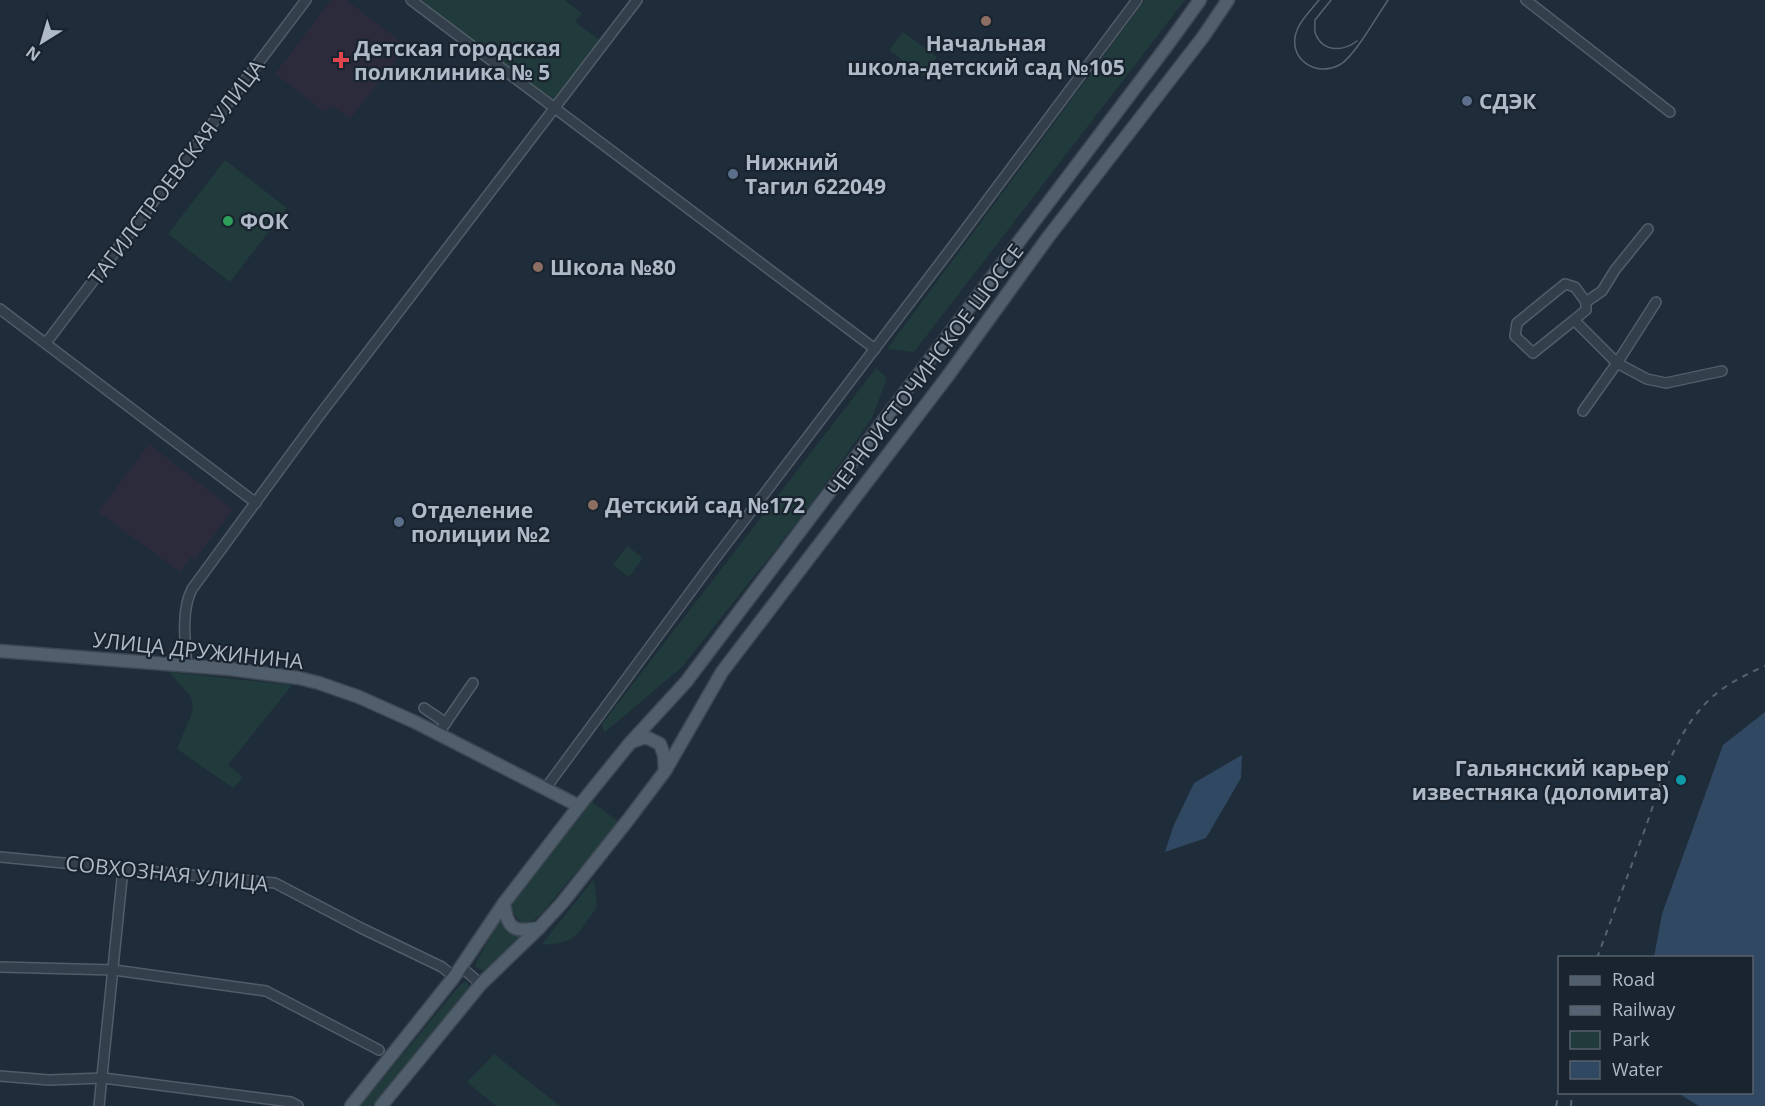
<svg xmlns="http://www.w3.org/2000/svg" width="1765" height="1106" font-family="'Open Sans',sans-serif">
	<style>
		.medical { fill: #2c2b3b }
		.green { fill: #213a3b }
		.water { fill: #304861 }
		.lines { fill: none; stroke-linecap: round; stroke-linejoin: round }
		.minor-casing { stroke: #515d68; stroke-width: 12 }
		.major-casing { stroke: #3d4854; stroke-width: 15 }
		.minor { stroke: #333f4a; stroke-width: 9 }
		.major { stroke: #515e6b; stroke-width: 12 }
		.tram { stroke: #556372; stroke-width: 1.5 }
		.rail { stroke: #556372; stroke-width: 2; stroke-dasharray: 6 6; stroke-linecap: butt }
		.education-dot { fill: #8d6e63; stroke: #19242f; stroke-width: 2 }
		.health-dot { fill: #e0444e; stroke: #19242f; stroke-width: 2 }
		.service-dot { fill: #5c6f8a; stroke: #19242f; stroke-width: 2 }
		.leisure-dot { fill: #2e9e5b; stroke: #19242f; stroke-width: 2 }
		.culture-dot { fill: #0f9aa8; stroke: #19242f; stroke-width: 2 }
		.labels { text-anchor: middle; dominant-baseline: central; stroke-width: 4.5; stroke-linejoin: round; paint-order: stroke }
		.poi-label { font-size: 21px; font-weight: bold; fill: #aebac7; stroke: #19242f; text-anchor: start }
		.street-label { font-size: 21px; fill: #aebac7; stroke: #19242f }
	</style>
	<rect width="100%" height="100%" fill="#1f2d3a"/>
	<g class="medical">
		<path d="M 331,0 L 346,0 L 407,46 L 350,119 L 331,105 L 325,112 L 275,74 Z"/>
		<path d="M 149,444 L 233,509 L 195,560 L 191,557 L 180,572 L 98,512 Z"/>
	</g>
	<g class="green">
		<path d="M 417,0 L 564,0 L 582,13 L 575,22 L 601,41 L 554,102 L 552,102 Z"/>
		<path d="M 1145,0 L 1185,0 L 914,352 L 887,349 Z"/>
		<path d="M 903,32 L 937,57 L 923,76 L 889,50 Z"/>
		<path d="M 225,160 L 287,208 L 230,282 L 168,234 Z"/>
		<path d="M 876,368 L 887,378 L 872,418 L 806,511 L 682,667 L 604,733 L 602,724 Z"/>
		<path d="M 627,546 L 643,558 L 629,577 L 613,565 Z"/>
		<path d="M 169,672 L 292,685 L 228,765 L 243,777 L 233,788 L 177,749 L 193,710 L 191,697 Z"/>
		<path d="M 592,802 L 619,822 L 540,915 L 530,923 L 522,924 L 511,910 L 512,900 Z"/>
		<path d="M 594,879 L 597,907 C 576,935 578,943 541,945 Z"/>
		<path d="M 501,918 L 508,930 L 522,935 L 485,971 L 475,967 L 476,962 Z"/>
		<path d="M 465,981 L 468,983 L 469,989 L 372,1106 L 360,1106 L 460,985 Z"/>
		<path d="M 494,1054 L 560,1106 L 496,1106 L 467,1082 Z"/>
	</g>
	<g class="water">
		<path d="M 1765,712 L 1765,1106 L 1699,1106 L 1678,1093 L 1752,1092 L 1752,958 L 1654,957 L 1662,914 L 1723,745 Z"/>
		<path d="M 1242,755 L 1241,778 L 1206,838 L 1165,852 L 1173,827 L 1194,783 Z"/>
	</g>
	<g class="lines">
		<defs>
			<g id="minor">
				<path d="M 411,0 L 875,349"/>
				<path d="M 1526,0 L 1670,112"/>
				<path d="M 1586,302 L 1602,291 L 1615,270 L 1648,229"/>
				<path d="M 0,309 L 256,503"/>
				<path d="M 1574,320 L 1533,353 L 1515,336 L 1517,323 L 1565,284 L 1575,287 L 1586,302 L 1586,310 L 1574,320 L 1617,363 L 1656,302"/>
				<path d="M 46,343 L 306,0"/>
				<path d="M 1583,411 L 1617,363 L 1647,379 L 1666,383 L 1722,371"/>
				<path d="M 187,666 C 185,642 181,610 192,589 L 316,420 L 637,0"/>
				<path d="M 424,708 L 446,723"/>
				<path d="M 438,734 L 473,683"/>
				<path d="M 545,789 L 714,560 L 953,246 L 1137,0"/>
				<path d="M 0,857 L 275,883 L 361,928 L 442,967 L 454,977"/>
				<path d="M 0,967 L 114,970 L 266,991 L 379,1050"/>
				<path d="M 461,967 L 481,984"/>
				<path d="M 0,1076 L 49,1080 L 103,1078 L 291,1102 L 298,1106"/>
				<path d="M 99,1106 L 123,869"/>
			</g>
			<g id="major">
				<path d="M 0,651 L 230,669 L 299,678 L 319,683 L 359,697 L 415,722 L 579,806"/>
				<path d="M 631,742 L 646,737 L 660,744 L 664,755 L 665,770"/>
				<path d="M 504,903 C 507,929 514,933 539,928"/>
				<path d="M 351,1106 L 454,977 L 504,903 L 579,806 L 630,743 L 686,682 L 1166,47 L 1200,0"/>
				<path d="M 381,1106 L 481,984 L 539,928 L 562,903 L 628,820 L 665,771 L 722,672 L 947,377 L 1049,236 L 1203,37 L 1228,0"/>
			</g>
		</defs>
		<use href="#minor" class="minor-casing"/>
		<use href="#major" class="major-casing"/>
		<use href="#minor" class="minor"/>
		<use href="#major" class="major"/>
		<g class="tram">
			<path d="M 1319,0 C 1312,9 1301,19 1297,30 C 1286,58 1316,79 1341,64 C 1356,54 1377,16 1388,0"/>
			<path d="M 1331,0 L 1315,20 C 1315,25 1314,31 1316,35 C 1324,53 1344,51 1357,41"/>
		</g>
		<g class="rail">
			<path d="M 1597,958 C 1613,915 1629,872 1645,829 C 1661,784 1674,733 1710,699 C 1726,684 1745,675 1765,666"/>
			<path d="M 1556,1106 L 1560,1089"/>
			<path d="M 1571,1106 L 1572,1092"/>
		</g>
	</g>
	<g class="education-dot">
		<circle cx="986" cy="21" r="6"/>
		<circle cx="538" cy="267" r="6"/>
		<circle cx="593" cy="505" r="6"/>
	</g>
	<path class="health-dot" d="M338 51h6v6h6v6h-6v6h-6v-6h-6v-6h6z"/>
	<g class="service-dot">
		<circle cx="1467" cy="101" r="6"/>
		<circle cx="733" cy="174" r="6"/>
		<circle cx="399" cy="522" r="6"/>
	</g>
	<circle class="leisure-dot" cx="228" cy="221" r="6"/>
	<circle class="culture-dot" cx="1681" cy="780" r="6"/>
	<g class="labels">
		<g class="poi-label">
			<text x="986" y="43" text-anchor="middle">Начальная<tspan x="986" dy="24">школа-детский сад №105</tspan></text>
			<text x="354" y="48">Детская городская<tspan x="354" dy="24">поликлиника № 5</tspan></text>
			<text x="1479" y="101">СДЭК</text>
			<text x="745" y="162">Нижний<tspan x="745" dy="24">Тагил 622049</tspan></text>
			<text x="240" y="221">ФОК</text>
			<text x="550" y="267">Школа №80</text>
			<text x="605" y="505">Детский сад №172</text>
			<text x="411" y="510">Отделение<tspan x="411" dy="24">полиции №2</tspan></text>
			<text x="1669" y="768" text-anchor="end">Гальянский карьер<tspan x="1669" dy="24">известняка (доломита)</tspan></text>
		</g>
		<g class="street-label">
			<text transform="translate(176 172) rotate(-53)">ТАГИЛСТРОЕВСКАЯ УЛИЦА</text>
			<text transform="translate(925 370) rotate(-53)">ЧЕРНОИСТОЧИНСКОЕ ШОССЕ</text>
			<text transform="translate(198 650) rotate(6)">УЛИЦА ДРУЖИНИНА</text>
			<text transform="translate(167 873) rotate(6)">СОВХОЗНАЯ УЛИЦА</text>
		</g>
	</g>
	<rect x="1558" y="956" width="195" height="138" fill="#19242f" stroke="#55606c" stroke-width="1.5"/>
	<rect x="1570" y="976" width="30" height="9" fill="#515e6b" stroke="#55606c" stroke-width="1.5"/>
	<text x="1612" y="986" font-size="18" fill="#aebac7">Road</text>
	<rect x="1570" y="1006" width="30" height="9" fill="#556372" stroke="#55606c" stroke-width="1.5"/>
	<text x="1612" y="1016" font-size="18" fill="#aebac7">Railway</text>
	<rect x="1570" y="1031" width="30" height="18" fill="#213a3b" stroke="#55606c" stroke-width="1.5"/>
	<text x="1612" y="1046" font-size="18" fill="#aebac7">Park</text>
	<rect x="1570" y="1061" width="30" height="18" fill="#304861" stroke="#55606c" stroke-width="1.5"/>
	<text x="1612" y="1076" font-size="18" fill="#aebac7">Water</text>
	<g transform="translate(42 42) rotate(217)" stroke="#19242f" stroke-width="4.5" paint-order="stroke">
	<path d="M0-4.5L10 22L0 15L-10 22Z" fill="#aebac7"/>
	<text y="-9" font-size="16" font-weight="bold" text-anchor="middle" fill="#aebac7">N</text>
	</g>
</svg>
